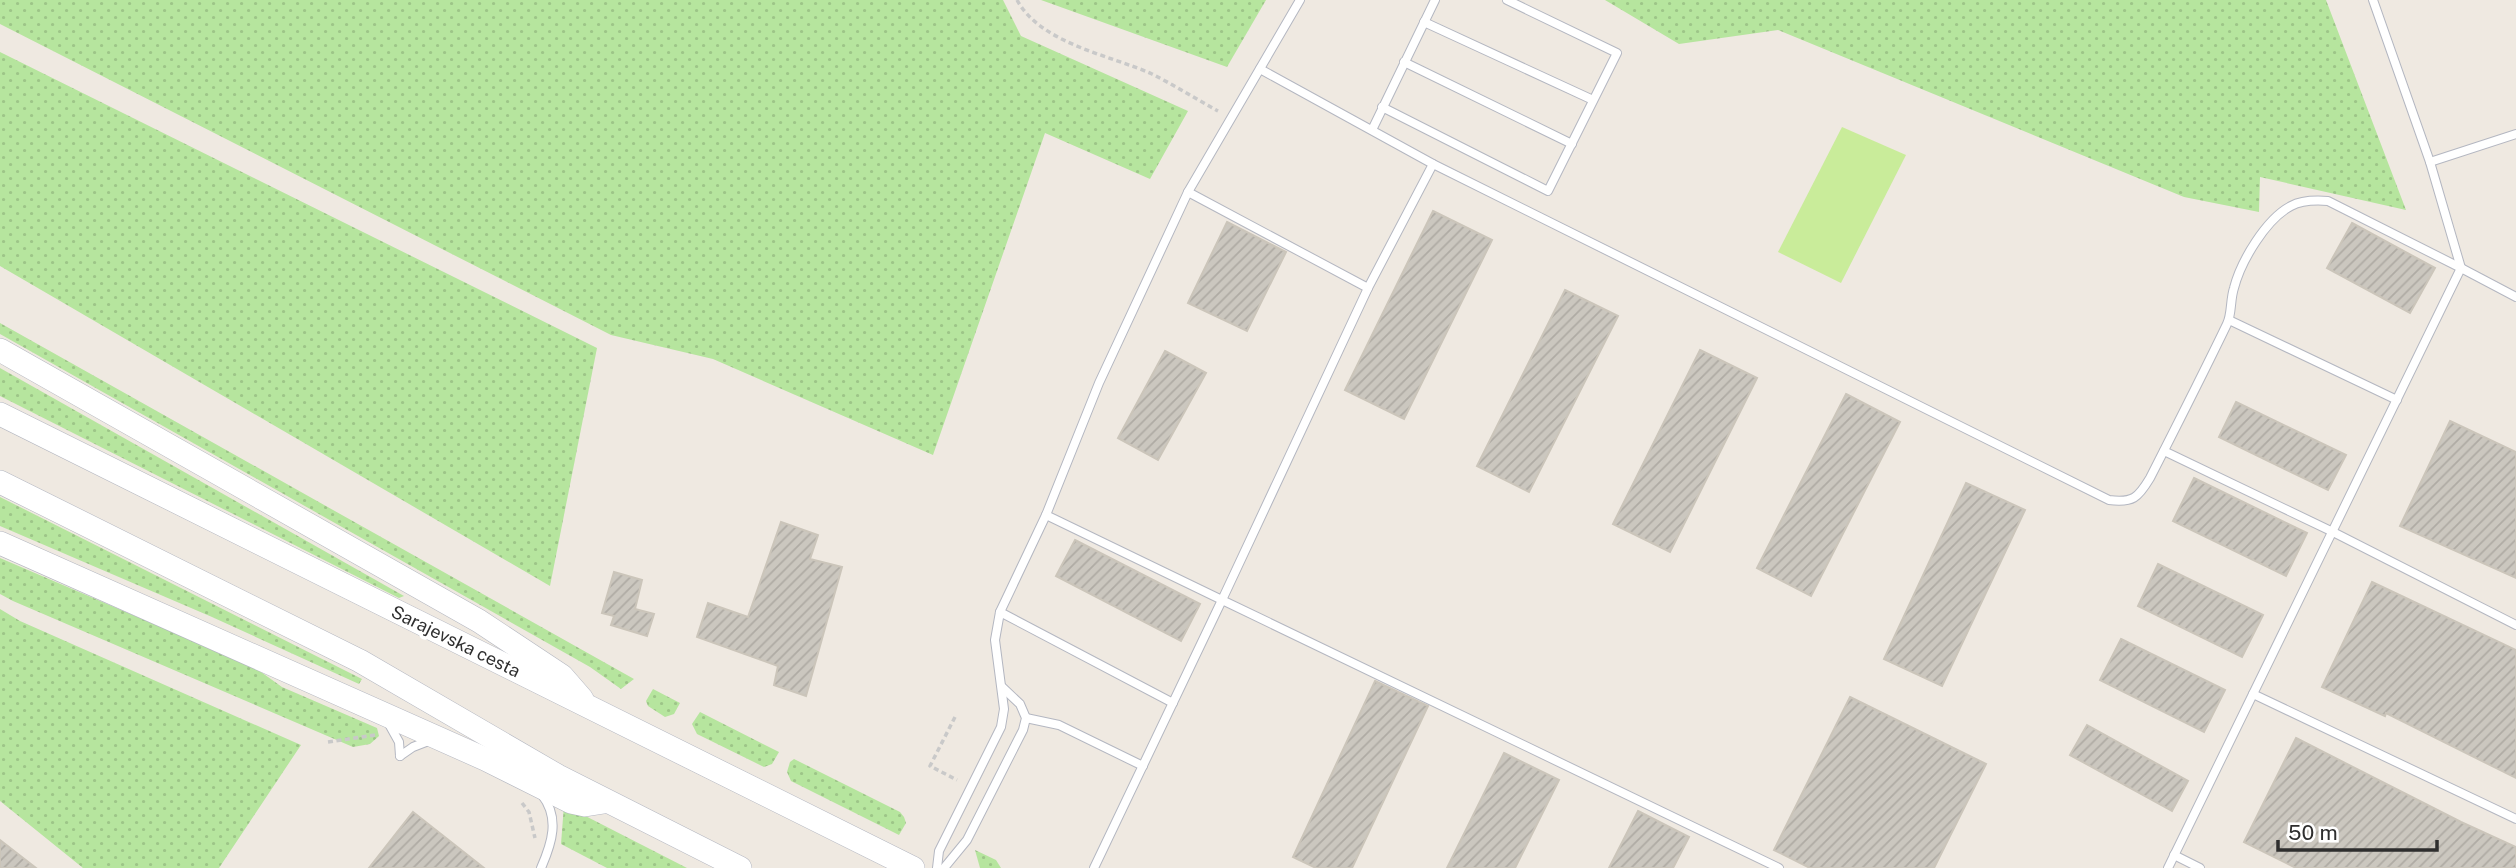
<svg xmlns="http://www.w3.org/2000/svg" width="2516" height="868" font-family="'Public Sans',sans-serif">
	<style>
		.grass { fill: url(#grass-dots) }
		.pitch { fill: #c9ec9a }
		.building { fill: url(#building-hatch); stroke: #cbc5ba; stroke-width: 2 }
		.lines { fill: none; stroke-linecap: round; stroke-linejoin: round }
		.service-casing { stroke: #b4b7c1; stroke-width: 10 }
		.secondary-casing { stroke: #b4b7c1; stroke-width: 24 }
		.path { stroke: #c9c9c9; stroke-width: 3.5; stroke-dasharray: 5 3.5; stroke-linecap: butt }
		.service { stroke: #fff; stroke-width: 8 }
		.secondary { stroke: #fff; stroke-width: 23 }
		.labels { text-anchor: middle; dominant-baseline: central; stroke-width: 7; stroke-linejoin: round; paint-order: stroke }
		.street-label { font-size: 18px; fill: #2e2e2e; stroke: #fff }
	</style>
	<defs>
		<pattern id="grass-dots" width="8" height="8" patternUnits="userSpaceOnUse" patternTransform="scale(1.75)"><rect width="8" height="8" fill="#b6e59e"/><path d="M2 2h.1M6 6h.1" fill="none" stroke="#9dc588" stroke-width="1.8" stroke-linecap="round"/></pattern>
		<pattern id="building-hatch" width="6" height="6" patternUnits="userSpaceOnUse" patternTransform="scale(1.75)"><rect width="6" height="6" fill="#cbc7bf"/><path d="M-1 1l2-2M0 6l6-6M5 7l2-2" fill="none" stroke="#afaba4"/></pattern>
	</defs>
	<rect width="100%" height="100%" fill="#efe9e1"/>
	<g class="grass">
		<path d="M 0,0 L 1003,0 L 1021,36 L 1188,111 L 1150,179 L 1045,133 L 933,455 L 713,359 L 611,335 L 0,24 Z"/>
		<path d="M 1041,0 L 1266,0 L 1227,67 Z"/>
		<path d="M 1605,0 L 2326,0 L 2406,210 L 2260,177 L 2259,212 L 2184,197 L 1778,30 L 1679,44 Z"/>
		<path d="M 0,52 L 597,348 L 550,586 L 0,266 Z"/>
		<path d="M 0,323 L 634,679 L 621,689 L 590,667 L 0,334 Z"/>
		<path d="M 0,368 L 404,596 L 399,598 L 0,396 Z"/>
		<path d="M 0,497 L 362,679 L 359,684 L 212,617 L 0,526 Z"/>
		<path d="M 0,558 L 254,667 L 282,687 L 377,728 L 379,736 L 370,744 L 353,747 L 13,601 L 0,594 Z"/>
		<path d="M 0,609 L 20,621 L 301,745 L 219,868 L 83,868 L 0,801 Z"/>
		<path d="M 653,689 L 680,703 L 674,714 L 665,717 L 648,706 L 646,701 Z"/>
		<path d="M 700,712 L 779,752 L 772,764 L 764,767 L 697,734 L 692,724 Z"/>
		<path d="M 794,759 L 900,812 L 904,817 L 906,823 L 899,835 L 791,781 L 787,772 L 790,762 Z"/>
		<path d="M 564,805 L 687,868 L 607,868 L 561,844 Z"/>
		<path d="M 975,850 L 996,860 L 1001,868 L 980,868 Z"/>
	</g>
	<path class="pitch" d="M 1842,127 L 1906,155 L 1841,283 L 1778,252 Z"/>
	<g class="building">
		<path d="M 1433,211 L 1492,240 L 1404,419 L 1345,390 Z"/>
		<path d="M 1227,222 L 1286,252 L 1247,331 L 1188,303 Z"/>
		<path d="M 2352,223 L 2435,268 L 2410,313 L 2327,268 Z"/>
		<path d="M 1565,290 L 1618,316 L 1529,492 L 1477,466 Z"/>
		<path d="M 1700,350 L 1757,378 L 1670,552 L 1613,524 Z"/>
		<path d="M 1165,351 L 1206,373 L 1158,460 L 1118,438 Z"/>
		<path d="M 1846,394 L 1900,422 L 1811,596 L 1757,568 Z"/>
		<path d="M 2236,402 L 2346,455 L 2328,490 L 2219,437 Z"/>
		<path d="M 2450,421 L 2516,452 L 2516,578 L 2400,526 Z"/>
		<path d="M 2194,478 L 2307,533 L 2286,576 L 2173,521 Z"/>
		<path d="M 1966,483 L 2025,510 L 1942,686 L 1884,659 Z"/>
		<path d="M 781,522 L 818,535 L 810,559 L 842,567 L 806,696 L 774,685 L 778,666 L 697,637 L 708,603 L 748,617 Z"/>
		<path d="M 1075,540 L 1200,604 L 1181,641 L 1056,576 Z"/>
		<path d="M 2158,564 L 2263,615 L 2242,657 L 2138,606 Z"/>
		<path d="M 614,572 L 642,580 L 635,609 L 654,614 L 647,636 L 611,625 L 614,616 L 602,613 Z"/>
		<path d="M 2372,582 L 2516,650 L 2516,778 L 2386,713 L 2385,716 L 2322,687 Z"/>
		<path d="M 2121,639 L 2225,690 L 2204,732 L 2100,680 Z"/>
		<path d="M 1375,681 L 1428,706 L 1352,868 L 1316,868 L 1293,857 Z"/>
		<path d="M 1850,697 L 1986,764 L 1934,868 L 1810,868 L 1774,850 Z"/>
		<path d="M 2087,725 L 2188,781 L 2172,811 L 2070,755 Z"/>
		<path d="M 2296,738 L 2461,822 L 2516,847 L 2516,868 L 2296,868 L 2244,842 Z"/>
		<path d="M 1504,753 L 1559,780 L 1515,868 L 1447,868 Z"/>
		<path d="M 1638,811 L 1689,837 L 1673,868 L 1609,868 Z"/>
		<path d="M 413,812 L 484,868 L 369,868 Z"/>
		<path d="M 0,840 L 36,868 L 0,868 Z"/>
	</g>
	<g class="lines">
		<defs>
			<g id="service">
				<path d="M 2373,0 L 2430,162 L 2461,268"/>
				<path d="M 1424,22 L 1593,100"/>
				<path d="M 1404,62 L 1572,144"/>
				<path d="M 1260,69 L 1433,164 L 2109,500 C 2133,503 2138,498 2150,478 C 2176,427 2202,376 2227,324 C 2232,314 2230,300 2234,288 C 2241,261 2266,219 2291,206 C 2302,200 2315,200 2328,201 L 2461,268"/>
				<path d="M 1382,107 L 1548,191 L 1617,53 L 1507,0"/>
				<path d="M 1372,130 L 1435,0"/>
				<path d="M 2430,162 L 2516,134"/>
				<path d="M 1188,192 L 1368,288"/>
				<path d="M 2229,320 L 2397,400"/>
				<path d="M 2164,451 L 2333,532 L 2516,625"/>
				<path d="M 1046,515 L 1222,600 L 1368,288 L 1433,164"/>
				<path d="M 1000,612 L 1173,703"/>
				<path d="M 2253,694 L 2516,819"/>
				<path d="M 1026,718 L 1059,725 L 1143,766"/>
				<path d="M 389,724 L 399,742 L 400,756"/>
				<path d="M 400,756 L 413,747 L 431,740"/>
				<path d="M 2174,855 L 2200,868"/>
				<path d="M 541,868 C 552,843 560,818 542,795"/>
				<path d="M 937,868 L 939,851 L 1001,727 L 1004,709 L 995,640 L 1000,612 L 1046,515 L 1099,383 L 1188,192 L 1300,0"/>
				<path d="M 944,868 L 967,840 L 1023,730 L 1026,718 L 1020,704 L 1002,687"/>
				<path d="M 1094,868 L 1222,600 L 1779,868"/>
				<path d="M 2168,868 L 2461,268 L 2516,297"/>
			</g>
			<g id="secondary">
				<path d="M 0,350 L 479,621 L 562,676 L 582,699"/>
				<path d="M 0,414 L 913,868"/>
				<path d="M 0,482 L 360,661 L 558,776 L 740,868"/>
				<path d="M 0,543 L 485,759 L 571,802 L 585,805 L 604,802"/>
			</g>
		</defs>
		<use href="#service" class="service-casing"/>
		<use href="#secondary" class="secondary-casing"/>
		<g class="path">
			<path d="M 1017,0 C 1041,44 1110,55 1152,74 C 1174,85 1196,99 1218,111"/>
			<path d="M 955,717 L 930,766 L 957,780"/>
			<path d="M 328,742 L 375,735"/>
			<path d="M 522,803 L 529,812 L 535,838"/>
		</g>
		<use href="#service" class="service"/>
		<use href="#secondary" class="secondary"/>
	</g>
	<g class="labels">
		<g class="street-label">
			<text transform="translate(456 641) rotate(26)">Sarajevska cesta</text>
		</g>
	</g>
	<path d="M2278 840v10h159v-10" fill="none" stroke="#2e2e2e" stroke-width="3.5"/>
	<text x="2288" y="840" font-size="21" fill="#2e2e2e" stroke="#ffffff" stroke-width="5" paint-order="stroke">50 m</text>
</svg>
